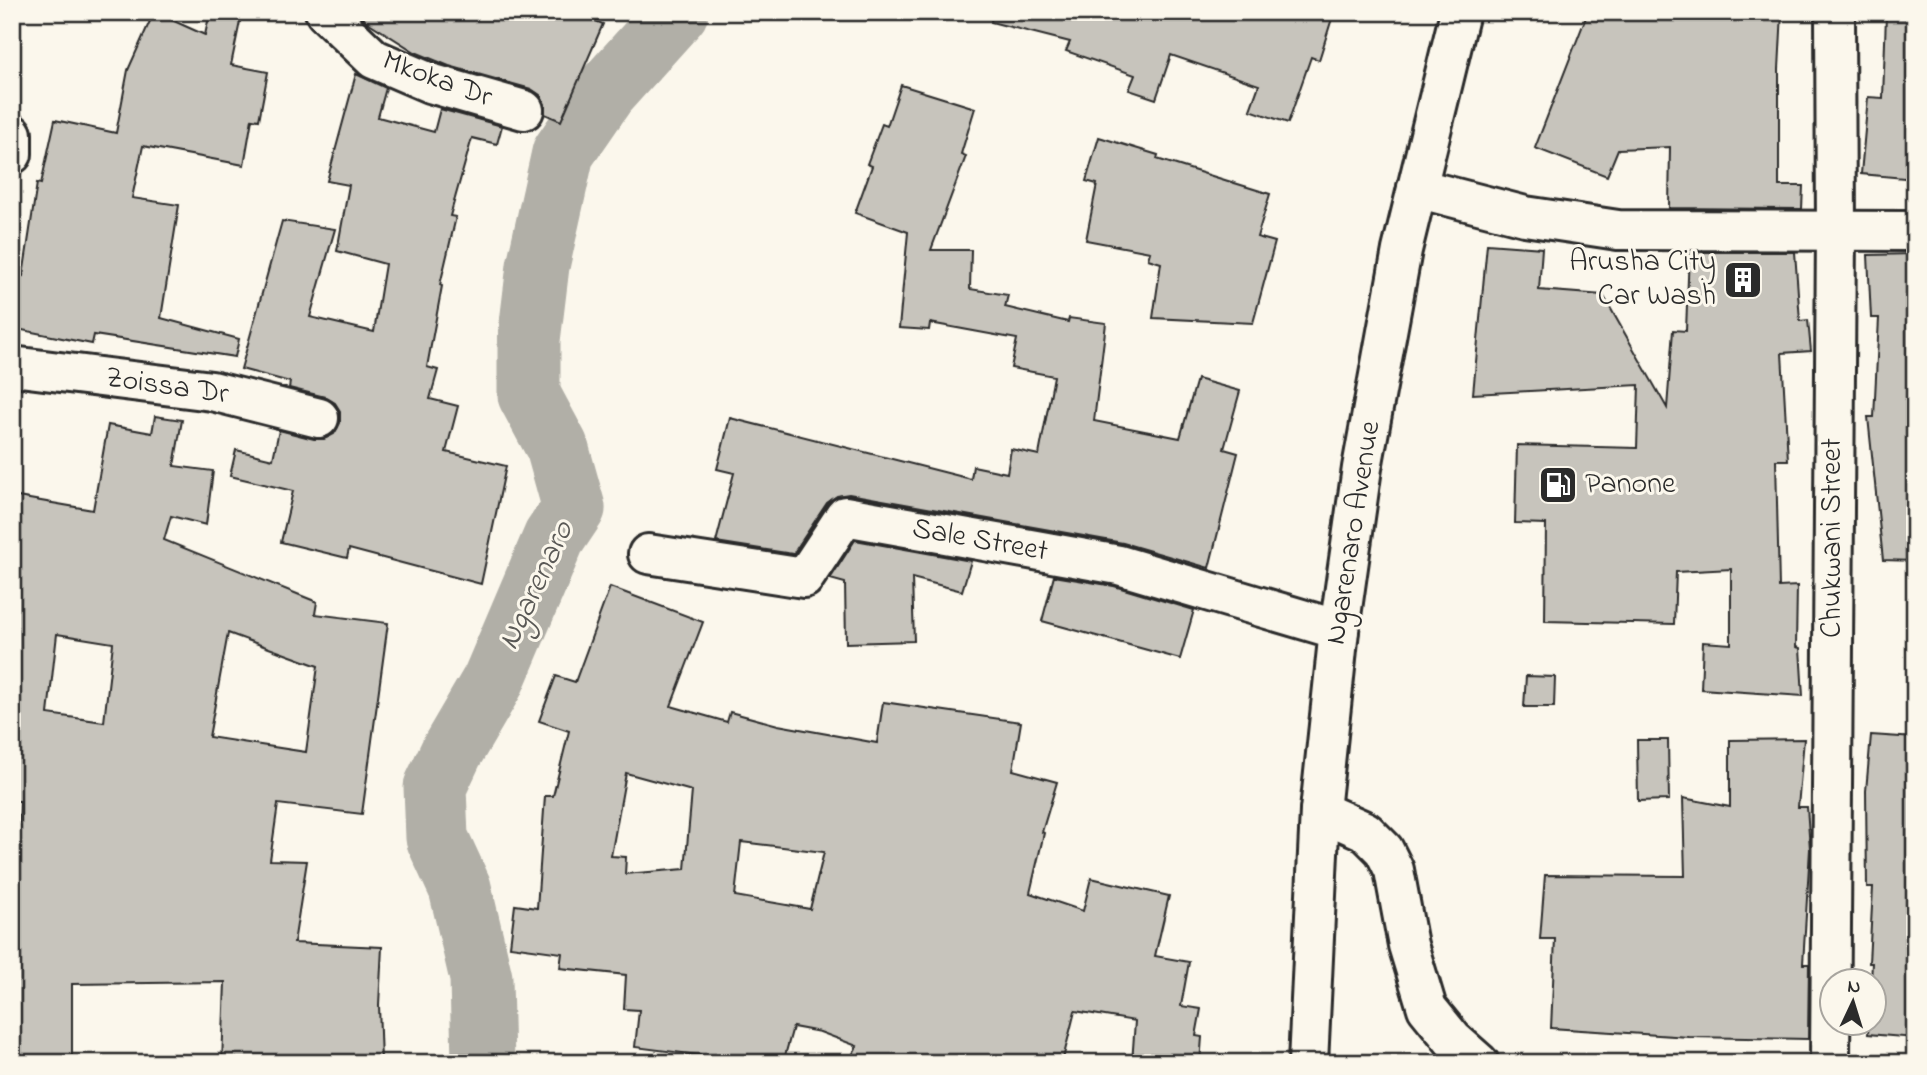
<svg xmlns="http://www.w3.org/2000/svg" width="1927" height="1075" font-family="'Indie Flower',sans-serif">
	<style>
		.lines { fill: none; stroke-linecap: round; stroke-linejoin: round }
		.river { stroke: #b1afa7; stroke-width: 63 }
		.building { fill: #c7c4bc; stroke: #2b2b2b; stroke-width: 2; fill-rule: evenodd }
		.minor-casing { stroke: #2b2b2b; stroke-width: 44 }
		.highway-casing { stroke: #2b2b2b; stroke-width: 44 }
		.minor { stroke: #fbf7ec; stroke-width: 38 }
		.highway { stroke: #fbf7ec; stroke-width: 38 }
		.labels { text-anchor: middle; dominant-baseline: central; stroke-width: 6; stroke-linejoin: round; paint-order: stroke }
		.street-label { font-size: 30px; fill: #2b2b2b; stroke: #fbf7ec }
		.poi-label { font-size: 30px; fill: #2b2b2b; stroke: #fbf7ec; text-anchor: end }
		.water-label { font-size: 32px; font-style: italic; fill: #5a5956; stroke: #fbf7ec }
	</style>
	<rect width="100%" height="100%" fill="#fbf7ec"/>
	<filter id="ink" filterUnits="userSpaceOnUse"><feTurbulence type="fractalNoise" baseFrequency=".0143" numOctaves="2"/><feDisplacementMap in="SourceGraphic" scale="14" xChannelSelector="R" yChannelSelector="G"/><feConvolveMatrix kernelMatrix="1 2 1 2 8 2 1 2 1" color-interpolation-filters="sRGB"/></filter>
	<g filter="url(#ink)">
		<g class="lines">
			<path class="river" d="M 483,1063 L 481,978 L 460,888 L 437,838 L 435,787 L 452,751 L 493,681 L 554,538 L 574,508 L 557,447 L 529,395 L 529,340 L 538,266 L 563,153 L 605,92 L 677,12"/>
		</g>
		<g class="building">
			<path d="M 154,12 L 205,35 L 210,12 L 242,12 L 231,65 L 268,72 L 259,120 L 252,119 L 244,165 L 143,146 L 132,198 L 179,205 L 161,318 L 239,339 L 235,357 L 94,335 L 92,344 L 12,328 L 12,297 L 17,275 L 23,276 L 37,183 L 41,184 L 55,120 L 116,133 L 128,70 Z"/>
			<path d="M 357,12 L 574,12 L 603,24 L 561,121 L 545,114 L 545,104 L 540,95 L 531,89 L 449,66 L 415,52 L 366,21 Z"/>
			<path d="M 992,12 L 1334,12 L 1319,60 L 1311,57 L 1288,123 L 1250,110 L 1259,85 L 1171,55 L 1156,99 L 1129,90 L 1135,75 L 1066,51 L 1070,42 L 991,22 Z"/>
			<path d="M 1588,12 L 1782,12 L 1779,69 L 1779,186 L 1803,186 L 1802,209 L 1669,208 L 1670,147 L 1618,149 L 1607,176 L 1535,148 Z"/>
			<path d="M 1886,15 L 1915,17 L 1915,179 L 1861,174 L 1868,97 L 1883,98 Z"/>
			<path d="M 356,74 L 386,88 L 378,117 L 434,132 L 440,109 L 502,126 L 497,144 L 472,138 L 450,216 L 456,217 L 440,285 L 442,286 L 427,367 L 438,370 L 430,399 L 458,406 L 446,452 L 506,466 L 481,584 L 349,549 L 347,558 L 281,542 L 293,491 L 230,476 L 236,450 L 273,459 L 279,430 L 314,439 L 324,439 L 334,434 L 340,423 L 340,411 L 335,403 L 325,397 L 289,388 L 290,382 L 241,369 L 282,221 L 335,229 L 310,317 L 374,332 L 385,264 L 337,251 L 349,185 L 327,181 Z"/>
			<path d="M 901,85 L 975,108 L 961,154 L 966,156 L 931,250 L 971,250 L 970,289 L 1008,295 L 1005,307 L 1068,322 L 1069,318 L 1106,323 L 1094,421 L 1180,438 L 1197,379 L 1240,391 L 1224,449 L 1238,453 L 1209,568 L 1123,543 L 849,494 L 837,496 L 827,503 L 793,554 L 716,542 L 734,473 L 717,469 L 730,418 L 971,479 L 973,466 L 1007,473 L 1011,449 L 1039,455 L 1054,376 L 1011,368 L 1017,339 L 930,323 L 929,330 L 899,328 L 908,232 L 855,213 L 872,166 L 867,164 L 882,124 L 887,126 Z"/>
			<path d="M 1099,137 L 1158,155 L 1157,159 L 1270,194 L 1257,237 L 1275,242 L 1253,323 L 1153,318 L 1161,263 L 1148,259 L 1150,252 L 1086,240 L 1097,184 L 1086,181 Z"/>
			<path d="M 1487,244 L 1542,248 L 1539,290 L 1603,295 L 1667,408 L 1673,330 L 1686,331 L 1689,252 L 1795,252 L 1800,321 L 1808,320 L 1811,351 L 1782,353 L 1788,460 L 1776,460 L 1779,587 L 1797,586 L 1796,647 L 1800,648 L 1803,696 L 1701,689 L 1703,642 L 1731,644 L 1731,569 L 1676,572 L 1674,624 L 1545,621 L 1546,524 L 1515,523 L 1517,445 L 1637,448 L 1639,385 L 1473,394 Z"/>
			<path d="M 1915,254 L 1915,561 L 1883,560 L 1868,417 L 1874,417 L 1879,318 L 1871,318 L 1868,255 Z"/>
			<path d="M 155,416 L 182,420 L 174,466 L 213,471 L 206,525 L 171,516 L 164,540 L 317,602 L 315,614 L 388,623 L 362,814 L 278,804 L 270,860 L 307,861 L 294,943 L 382,947 L 379,1005 L 381,1061 L 277,1058 L 277,1063 L 222,1063 L 225,982 L 72,984 L 72,1063 L 12,1063 L 12,887 L 17,887 L 20,801 L 12,801 L 12,496 L 93,510 L 108,425 L 152,433 ZM 228,633 L 318,666 L 306,752 L 209,737 ZM 57,634 L 113,643 L 104,722 L 48,714 Z"/>
			<path d="M 855,540 L 971,561 L 962,591 L 912,578 L 914,641 L 846,643 L 845,583 L 830,579 Z"/>
			<path d="M 1054,576 L 1114,586 L 1194,610 L 1180,659 L 1042,621 Z"/>
			<path d="M 610,587 L 703,622 L 671,706 L 727,722 L 730,712 L 778,725 L 877,743 L 883,702 L 1021,722 L 1013,770 L 1057,782 L 1042,832 L 1044,833 L 1030,893 L 1083,911 L 1091,878 L 1169,896 L 1155,956 L 1189,962 L 1181,1006 L 1201,1009 L 1196,1036 L 1202,1037 L 1200,1063 L 1132,1063 L 1135,1021 L 1075,1011 L 1062,1063 L 848,1063 L 857,1046 L 820,1032 L 793,1027 L 783,1063 L 761,1063 L 635,1047 L 639,1010 L 624,1009 L 626,975 L 560,968 L 562,953 L 510,946 L 515,905 L 537,908 L 545,796 L 553,796 L 569,731 L 539,721 L 556,676 L 575,682 ZM 626,773 L 692,791 L 685,869 L 625,874 L 626,857 L 611,856 ZM 741,842 L 824,852 L 810,909 L 735,896 Z"/>
			<path d="M 1526,676 L 1555,677 L 1554,707 L 1524,707 Z"/>
			<path d="M 1871,735 L 1915,738 L 1915,1038 L 1868,1034 L 1869,1023 L 1874,1023 L 1874,981 L 1871,981 L 1872,963 L 1869,963 L 1873,887 L 1867,887 L 1866,791 Z"/>
			<path d="M 1804,739 L 1798,807 L 1807,807 L 1810,849 L 1803,964 L 1809,964 L 1808,1039 L 1689,1037 L 1551,1028 L 1555,939 L 1540,939 L 1545,875 L 1685,876 L 1683,798 L 1730,807 L 1730,740 Z"/>
			<path d="M 1637,740 L 1668,740 L 1669,800 L 1638,801 Z"/>
		</g>
		<g class="lines">
			<defs>
				<g id="minor">
					<path d="M 325,12 L 374,59 L 430,83 L 524,110"/>
					<path d="M 12,134 L 12,154"/>
					<path d="M 1417,188 L 1525,216 L 1618,230 L 1915,231"/>
					<path d="M 12,366 L 212,391 L 319,418"/>
					<path d="M 648,554 L 804,578 L 845,516 L 1119,565 L 1339,630"/>
					<path d="M 1320,811 L 1365,831 L 1384,850 L 1394,870 L 1408,945 L 1427,1008 L 1453,1040 L 1479,1063"/>
					<path d="M 1830,1063 L 1836,232 L 1835,12"/>
				</g>
				<path id="highway" d="M 1308,1063 L 1320,811 L 1339,630 L 1362,468 L 1402,250 L 1460,12"/>
			</defs>
			<use href="#minor" class="minor-casing"/>
			<use href="#highway" class="highway-casing"/>
			<use href="#minor" class="minor"/>
			<use href="#highway" class="highway"/>
		</g>
	</g>
	<defs>
		<symbol id="building-square" viewBox="-11 -11 22 22"><rect x="-9" y="-9" width="18" height="18" rx="4" fill="#2b2b2b" stroke="#fbf7ec"/><path d="M-4-6H4V6H1V3H-1V6H-4ZM-2.5-4.3h1.7v1.8h-1.7ZM.8-4.3h1.7v1.8H.8ZM-2.5-1h1.7V.8h-1.7ZM.8-1h1.7V.8H.8Z" fill="#fff"/></symbol>
		<symbol id="fuel-square" viewBox="-11 -11 22 22"><rect x="-9" y="-9" width="18" height="18" rx="4" fill="#2b2b2b" stroke="#fbf7ec"/><path d="M-5.5-6h7V0h2V4h1.3V-2.5L3-4.5l.8-.8L6-3V5H2.5V1h-1V6h-7ZM-4.2-4.7v3.2H.2V-4.7Z" fill="#fff"/></symbol>
	</defs>
	<g fill-rule="evenodd">
		<use href="#building-square" x="1721" y="258" width="44" height="44"/>
		<use href="#fuel-square" x="1536" y="463" width="44" height="44"/>
	</g>
	<g class="labels">
		<g class="street-label">
			<text transform="translate(437 80) rotate(20)">Mkoka Dr</text>
			<text transform="translate(167 387) rotate(8)">Zoissa Dr</text>
			<text transform="translate(1354 533) rotate(-81)">Ngarenaro Avenue</text>
			<text transform="translate(1833 538) rotate(-90)">Chukwani Street</text>
			<text transform="translate(980 541) rotate(10)">Sale Street</text>
		</g>
		<g class="poi-label">
			<text x="1716" y="263">Arusha City<tspan x="1716" dy="34">Car Wash</tspan></text>
			<text x="1585" y="485" text-anchor="start">Panone</text>
		</g>
		<g class="water-label">
			<text transform="translate(537 586) rotate(-65)">Ngarenaro</text>
		</g>
	</g>
	<rect width="1927" height="1075" fill="none" stroke="#fbf7ec" stroke-width="42"/>
	<rect x="21" y="21" width="1885" height="1033" fill="none" stroke="#2b2b2b" stroke-width="2.5" filter="url(#ink)"/>
	<g transform="translate(1853 1002) rotate(4)"><circle r="33" fill="#fbf7ec" stroke="#a8a59f" stroke-width="2"/>
	<path d="M0-5L12 26L0 18L-12 26Z" fill="#2b2b2b"/>
	<text y="-10" font-size="19" font-weight="bold" text-anchor="middle" fill="#2b2b2b">N</text>
	</g>
</svg>
